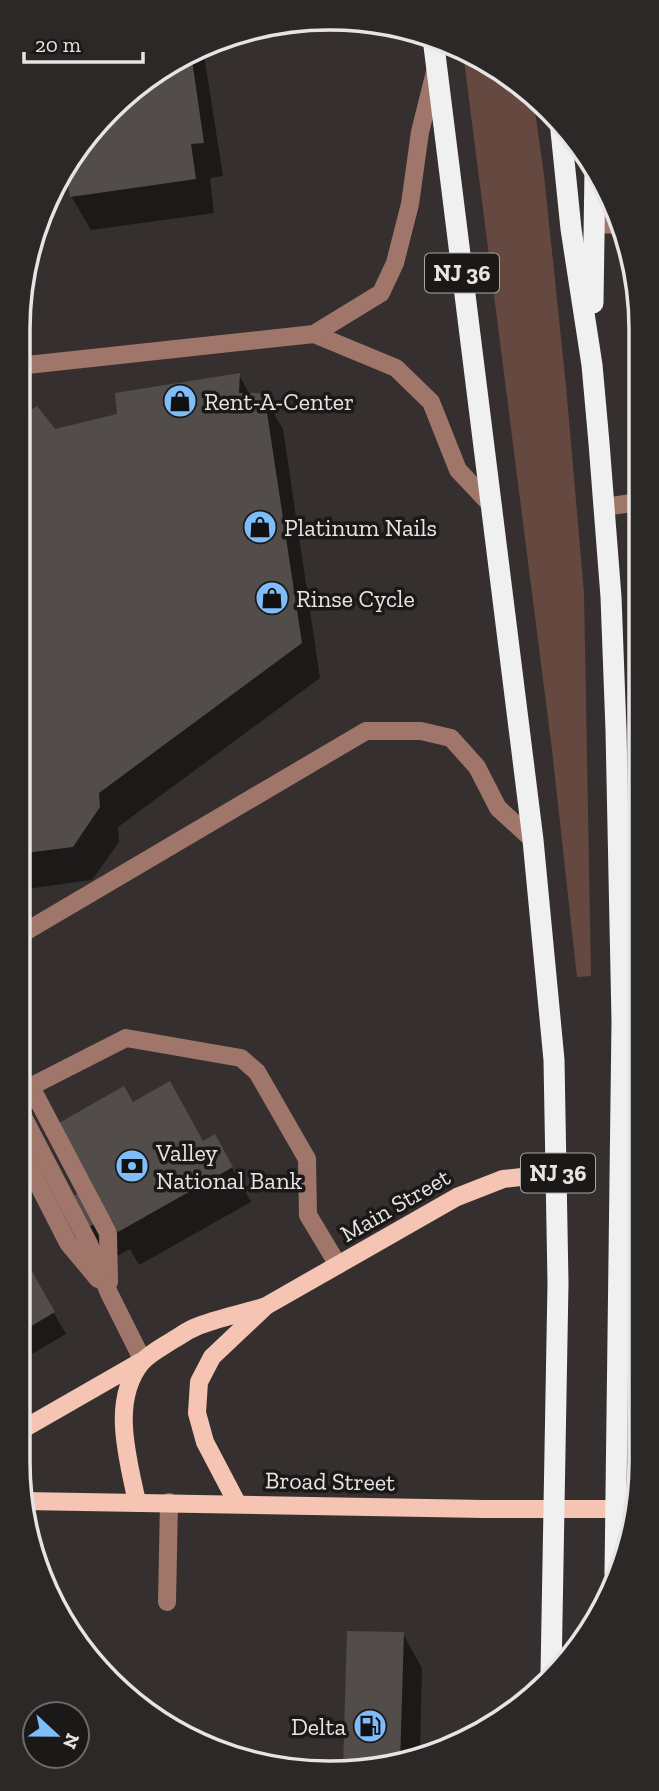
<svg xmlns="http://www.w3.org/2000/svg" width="659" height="1791" font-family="'Zilla Slab',serif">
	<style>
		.grass { fill: #65483f }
		.shadow { fill: #0007 }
		.building { fill: #524c4a }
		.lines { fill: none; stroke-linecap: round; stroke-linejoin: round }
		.minor { stroke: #9f7669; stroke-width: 18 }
		.major { stroke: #f6c4b3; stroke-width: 18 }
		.highway { stroke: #f0f0f0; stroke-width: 21 }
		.labels { text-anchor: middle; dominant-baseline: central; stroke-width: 7; stroke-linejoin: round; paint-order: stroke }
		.shield { fill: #1b1918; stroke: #aaa7a6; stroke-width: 2 }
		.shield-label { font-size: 23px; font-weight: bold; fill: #e7e4e3 }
		.poi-label { font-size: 24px; fill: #e7e4e3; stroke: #1b1918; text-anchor: start }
		.street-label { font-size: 24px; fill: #e7e4e3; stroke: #1b1918 }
		.rim { fill: none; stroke: #e7e4e3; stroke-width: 3.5 }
	</style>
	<rect width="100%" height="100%" fill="#35302f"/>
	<path class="grass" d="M 463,52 L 503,70 L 533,97 L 544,175 L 566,386 L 584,593 L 591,976 L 577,977 L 552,750 Z"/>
	<g class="shadow">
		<path d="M 203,49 L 223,176 L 210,178 L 214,213 L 91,230 L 71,196 L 82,139 L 174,59 Z"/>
		<path d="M 239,375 L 250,395 L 263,395 L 283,429 L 320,678 L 118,827 L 119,842 L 92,880 L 19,890 L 23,913 L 18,914 L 18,421 L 36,408 L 54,431 L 119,415 Z"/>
		<path d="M 133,1104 L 203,1143 L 214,1137 L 251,1202 L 139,1265 L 130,1249 L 97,1267 L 77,1233 L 96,1186 Z"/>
		<path d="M 18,1251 L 66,1334 L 18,1362 Z"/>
		<path d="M 403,1634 L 422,1668 L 420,1755 L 391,1767 L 345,1769 Z"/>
	</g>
	<g class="building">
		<path d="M 191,53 L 204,143 L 191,144 L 196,179 L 70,197 L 66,172 L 82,139 L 174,59 Z"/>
		<path d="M 240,373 L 239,393 L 264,393 L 302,643 L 99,793 L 100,807 L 73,847 L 18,854 L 18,419 L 37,406 L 55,429 L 117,414 L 115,393 Z"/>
		<path d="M 170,1081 L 203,1141 L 215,1134 L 233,1167 L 118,1232 L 109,1216 L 76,1234 L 59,1204 L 93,1185 L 59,1123 L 124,1086 L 133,1102 Z"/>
		<path d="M 18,1247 L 55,1312 L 18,1334 Z"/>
		<path d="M 347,1631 L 404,1632 L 400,1764 L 391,1767 L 343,1769 Z"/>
	</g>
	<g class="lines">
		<g class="minor">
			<path d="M 594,224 L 620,225"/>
			<path d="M 314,334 L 396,368 L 431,402 L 458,470 L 493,507"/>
			<path d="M 18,366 L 314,334 L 381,293 L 395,263 L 410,204 L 420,132 L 435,72"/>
			<path d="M 604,507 L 639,502"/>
			<path d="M 18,936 L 366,731 L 421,731 L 451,738 L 477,767 L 498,808 L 533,840"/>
			<path d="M 31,1087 L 108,1233 L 109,1282"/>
			<path d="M 18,1093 L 126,1038 L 241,1058 L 257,1072 L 307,1159 L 308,1215 L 338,1265"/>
			<path d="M 18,1107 L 89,1244 L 109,1293 L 143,1361"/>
			<path d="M 18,1145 L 68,1243 L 98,1279"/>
			<path d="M 167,1602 L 169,1502"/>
		</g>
		<g class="major">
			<path d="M 621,1071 L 641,1068"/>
			<path d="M 18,1432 L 140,1362"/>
			<path d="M 24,1501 L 484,1509 L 635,1509"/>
			<path d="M 137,1502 C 128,1459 110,1400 142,1362 C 150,1353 162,1347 173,1340 C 180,1336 188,1330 196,1327 C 217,1318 241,1314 263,1307"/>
			<path d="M 237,1503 L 205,1442 L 197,1413 L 199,1382 L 212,1357 L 266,1306 L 457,1197 L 503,1179 L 557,1173"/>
		</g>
		<g class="highway">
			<path d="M 433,38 L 533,840 L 554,1060 L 558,1283 L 551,1675"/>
			<path d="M 560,121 L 571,229 L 592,365 L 599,443 L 611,597 L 616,730 L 622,1021 L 615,1574"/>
			<path d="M 593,303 L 595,170"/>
		</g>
	</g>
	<defs>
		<symbol id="shop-disc" viewBox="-11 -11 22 22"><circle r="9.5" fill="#7fbdfa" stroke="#1b1918"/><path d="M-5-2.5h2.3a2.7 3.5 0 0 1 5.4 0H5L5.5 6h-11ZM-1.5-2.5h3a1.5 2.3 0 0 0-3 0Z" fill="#111"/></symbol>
		<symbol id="bank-disc" viewBox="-11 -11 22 22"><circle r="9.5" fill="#7fbdfa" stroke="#1b1918"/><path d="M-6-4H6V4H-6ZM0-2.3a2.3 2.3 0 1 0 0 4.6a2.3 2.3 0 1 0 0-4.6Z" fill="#111"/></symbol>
		<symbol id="fuel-disc" viewBox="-11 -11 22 22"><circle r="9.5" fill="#7fbdfa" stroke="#1b1918"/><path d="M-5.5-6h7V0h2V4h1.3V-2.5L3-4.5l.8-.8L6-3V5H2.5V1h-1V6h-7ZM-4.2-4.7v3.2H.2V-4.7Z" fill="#111"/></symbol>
	</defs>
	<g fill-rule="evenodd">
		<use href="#shop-disc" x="161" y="382" width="38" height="38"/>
		<use href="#shop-disc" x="241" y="508" width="38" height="38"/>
		<use href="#shop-disc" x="253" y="579" width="38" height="38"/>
		<use href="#bank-disc" x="113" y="1147" width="38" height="38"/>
		<use href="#fuel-disc" x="351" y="1707" width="38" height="38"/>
	</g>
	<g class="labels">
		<g class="shield">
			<rect x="425" y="253.5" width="74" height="39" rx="5"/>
			<rect x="521" y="1153.5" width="74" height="39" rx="5"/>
		</g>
		<g class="shield-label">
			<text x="462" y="273">NJ 36</text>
			<text x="558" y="1173">NJ 36</text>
		</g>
		<g class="poi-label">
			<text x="204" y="401">Rent-A-Center</text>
			<text x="284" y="527">Platinum Nails</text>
			<text x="296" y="598">Rinse Cycle</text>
			<text x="156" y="1152">Valley<tspan x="156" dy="28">National Bank</tspan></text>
			<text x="346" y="1726" text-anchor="end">Delta</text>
		</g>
		<g class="street-label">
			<text transform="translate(395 1205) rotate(-30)">Main Street</text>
			<text transform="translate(330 1481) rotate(1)">Broad Street</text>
		</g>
	</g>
	<path d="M0 0H659V1791H0ZM329 30H330A299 299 0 0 1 629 329V1462A299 299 0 0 1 330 1761H329A299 299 0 0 1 30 1462V329A299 299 0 0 1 329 30Z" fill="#2b2928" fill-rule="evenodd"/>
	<path class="rim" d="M329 30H330A299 299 0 0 1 629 329V1462A299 299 0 0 1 330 1761H329A299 299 0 0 1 30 1462V329A299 299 0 0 1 329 30Z"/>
	<g transform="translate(56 1735) rotate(112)"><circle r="33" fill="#1b1918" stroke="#6d6a69" stroke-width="2"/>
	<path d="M0-5L12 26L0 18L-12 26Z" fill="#7fbdfa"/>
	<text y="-10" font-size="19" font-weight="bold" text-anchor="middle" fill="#e7e4e3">N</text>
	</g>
	<path d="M24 52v10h119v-10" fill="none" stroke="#e7e4e3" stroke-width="3.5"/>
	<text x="35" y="52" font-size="21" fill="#e7e4e3" stroke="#1b1918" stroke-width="5" paint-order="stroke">20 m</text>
</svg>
